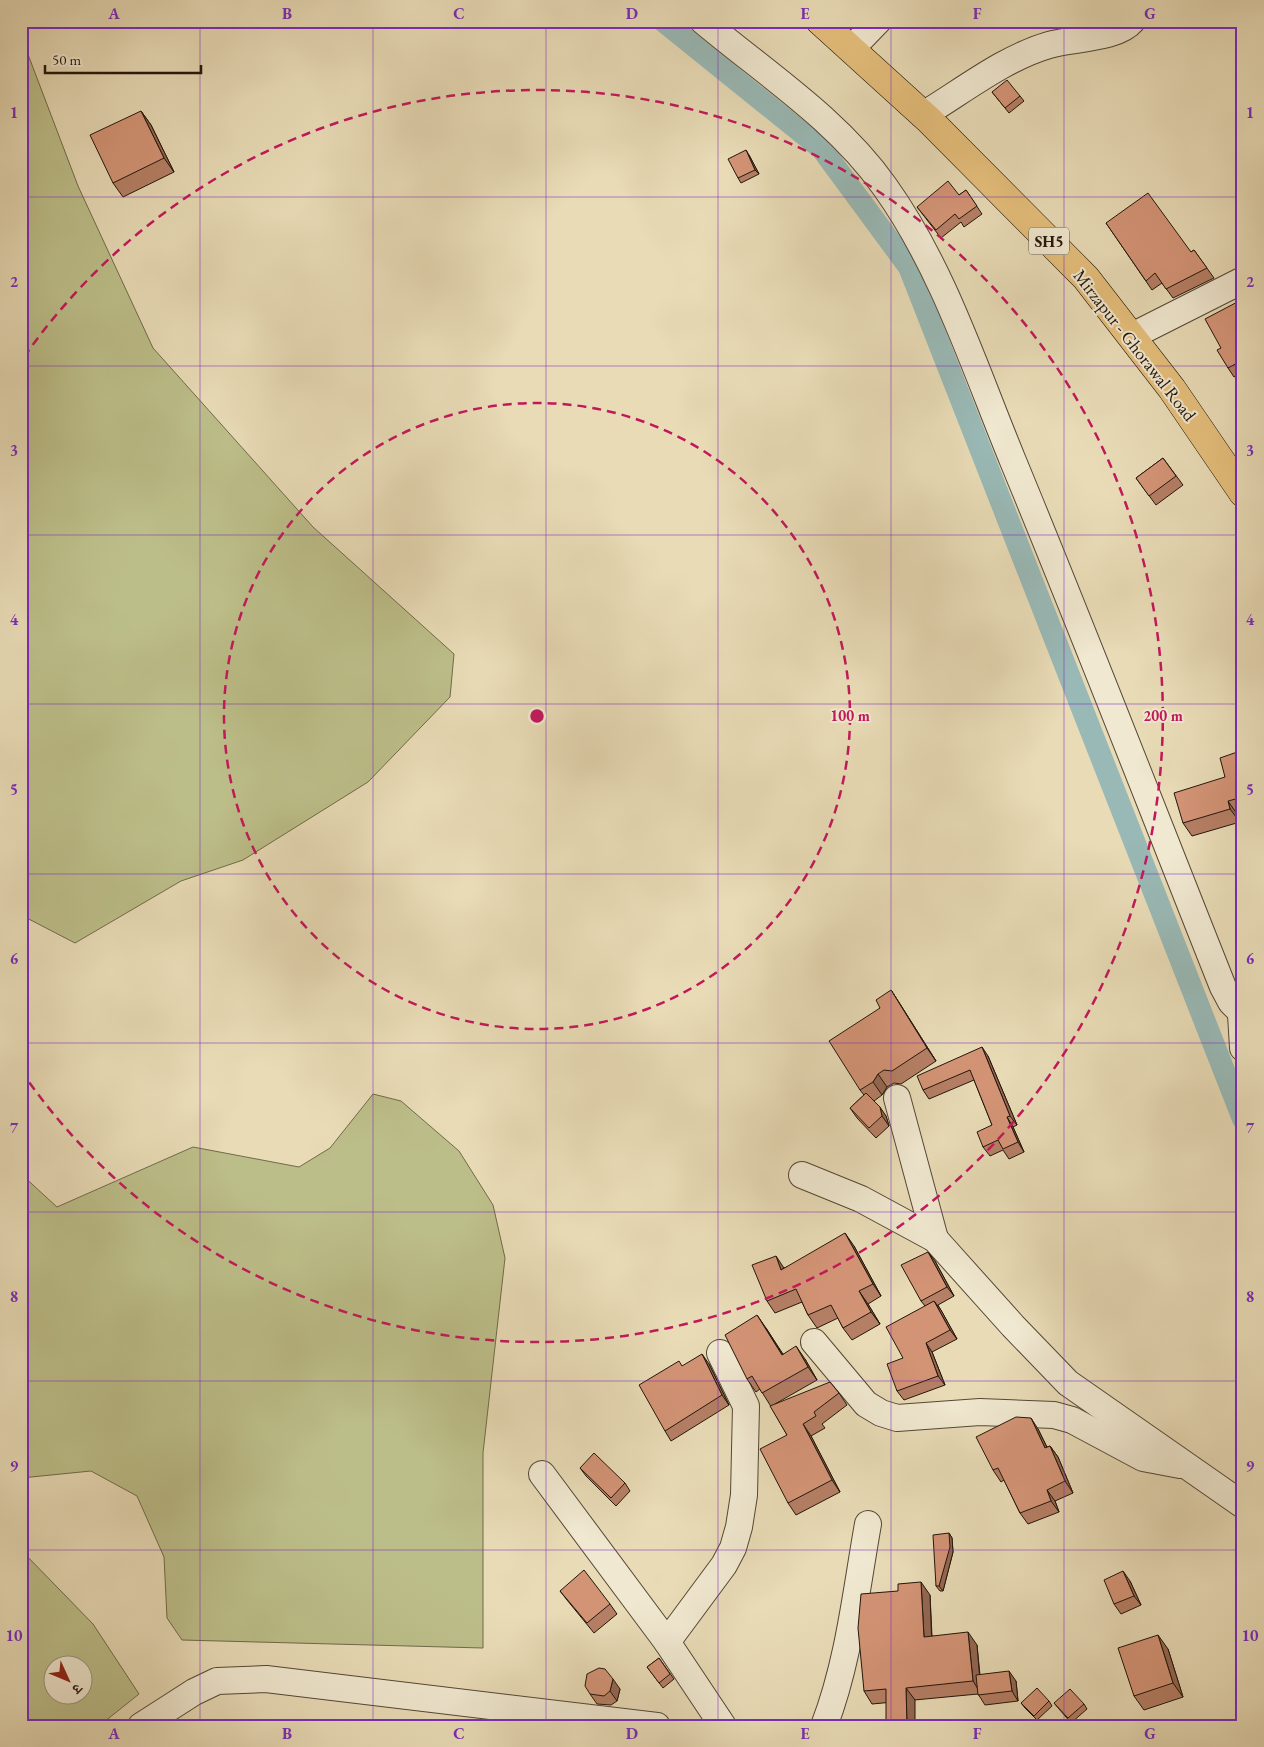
<svg xmlns="http://www.w3.org/2000/svg" width="1264" height="1747" font-family="'EB Garamond','Noto Serif Devanagari',serif">
	<style>
		.green { fill: #bcbe89; stroke: #706a4a; fill-rule: evenodd }
		.lines { fill: none; stroke-linecap: round; stroke-linejoin: round }
		.canal { stroke: #99b9b6; stroke-width: 22 }
		.minor-casing { stroke: #544736; stroke-width: 28 }
		.major-casing { stroke: #23160b; stroke-width: 29 }
		.minor { stroke: #f0e8d0; stroke-width: 26 }
		.major { stroke: #e4be7b; stroke-width: 28 }
		.wall { fill: #b57f65; stroke: #23160b }
		.shaded-wall { fill: #946853; stroke: #23160b }
		.building { fill: #d39476; stroke: #23160b }
		.grid { fill: none; stroke: #7b2cbf; stroke-width: 1; stroke-opacity: 0.55 }
		.ring { fill: none; stroke: #c2185b; stroke-width: 2.5; stroke-dasharray: 9 6 }
		.labels { text-anchor: middle; dominant-baseline: central; stroke-width: 4; stroke-linejoin: round; paint-order: stroke }
		.shield { fill: #f0e8d0; stroke: #605546; stroke-width: 1 }
		.shield-label { font-size: 16px; font-weight: bold; fill: #23160b }
		.street-label { font-size: 18px; fill: #23160b; stroke: #f0e8d0 }
		.centre { fill: #c2185b; stroke: #f0e8d0; stroke-width: 2.5 }
		.ring-label { font-size: 15px; text-anchor: middle; font-weight: bold; fill: #c2185b; stroke: #f0e8d0; stroke-width: 4; stroke-linejoin: round; paint-order: stroke }
		.neatline { fill: none; stroke: #7b2cbf; stroke-width: 2 }
		.grid-label { font-size: 16px; text-anchor: middle; font-weight: bold; fill: #7b2cbf }
	</style>
	<rect width="100%" height="100%" fill="#e8dbb6"/>
	<filter id="stains"><feTurbulence type="fractalNoise" baseFrequency=".004" numOctaves="4"/><feColorMatrix values="0 0 0 0 .2 0 0 0 0 .09 0 0 0 0 .02 0 0 0 .5 -.17"/></filter>
	<radialGradient id="worn" r=".72"><stop offset=".6" stop-color="#630" stop-opacity="0"/><stop offset="1" stop-color="#630" stop-opacity=".3"/></radialGradient>
	<g class="green">
		<path d="M 21,36 L 78,186 L 153,348 L 313,527 L 454,654 L 450,697 L 368,782 L 243,860 L 181,881 L 75,943 L 21,915 Z"/>
		<path d="M 373,1094 L 401,1101 L 459,1151 L 493,1205 L 505,1258 L 483,1453 L 483,1648 L 182,1640 L 167,1618 L 164,1557 L 137,1496 L 91,1471 L 21,1478 L 21,1174 L 57,1207 L 193,1147 L 299,1167 L 330,1148 Z"/>
		<path d="M 21,1550 L 93,1624 L 139,1694 L 99,1726 L 21,1726 ZM 52,1664 L 82,1664 L 82,1694 L 52,1694 Z"/>
	</g>
	<g class="lines">
		<path class="canal" d="M 663,21 L 822,149 L 909,267 L 1243,1119"/>
		<defs>
			<g id="minor">
				<path d="M 703,21 C 765,73 838,120 885,187 C 943,268 975,369 1013,461 C 1085,635 1153,811 1223,987 L 1231,1002 L 1243,1014"/>
				<path d="M 851,49 L 878,21"/>
				<path d="M 923,115 C 963,91 1004,58 1049,45 C 1072,38 1117,39 1132,21"/>
				<path d="M 1132,336 L 1243,280"/>
				<path d="M 1241,1014 L 1243,1048"/>
				<path d="M 897,1098 L 935,1239"/>
				<path d="M 802,1175 L 861,1199 L 935,1239 L 1013,1326 L 1068,1383 L 1243,1505"/>
				<path d="M 814,1342 L 866,1404 L 881,1413 L 897,1418 L 980,1412 L 1054,1415 L 1072,1420 L 1143,1458 L 1180,1465"/>
				<path d="M 720,1353 L 746,1406 L 744,1495 L 739,1527 L 733,1548 L 724,1565 L 667,1642 L 723,1726"/>
				<path d="M 542,1474 L 667,1642"/>
				<path d="M 141,1726 L 194,1692 L 217,1681 L 266,1679 L 657,1726"/>
				<path d="M 824,1726 C 849,1661 856,1591 868,1524"/>
			</g>
			<path id="major" d="M 820,21 L 929,120 L 1086,278 L 1172,389 L 1243,493"/>
		</defs>
		<use href="#minor" class="minor-casing"/>
		<use href="#major" class="major-casing"/>
		<use href="#minor" class="minor"/>
		<use href="#major" class="major"/>
	</g>
	<g class="wall">
		<path d="M 992,92 L 1020,96 L 1024,101 L 1009,113 Z"/>
		<path d="M 141,111 L 151,125 L 174,172 L 123,197 L 113,183 Z"/>
		<path d="M 749,155 L 759,174 L 741,183 L 738,178 Z"/>
		<path d="M 966,190 L 982,214 L 964,227 L 961,222 L 941,238 L 917,207 L 959,195 Z"/>
		<path d="M 1106,223 L 1191,252 L 1194,250 L 1214,278 L 1173,298 L 1162,283 L 1152,290 Z"/>
		<path d="M 1243,299 L 1243,372 L 1234,377 L 1228,368 L 1221,348 Z"/>
		<path d="M 1163,458 L 1183,485 L 1156,505 L 1136,478 Z"/>
		<path d="M 1243,750 L 1243,813 L 1237,814 L 1240,822 L 1192,836 L 1183,823 L 1225,777 Z"/>
		<path d="M 891,990 L 900,1004 L 936,1061 L 901,1084 L 894,1083 L 887,1087 L 882,1095 L 874,1101 L 886,1116 L 889,1126 L 876,1138 L 857,1118 L 850,1108 L 864,1095 L 860,1090 L 880,1008 Z"/>
		<path d="M 988,1056 L 1017,1125 L 1013,1127 L 1024,1152 L 1009,1159 L 1003,1150 L 990,1156 L 983,1147 L 992,1125 L 974,1080 L 929,1099 L 923,1090 Z"/>
		<path d="M 854,1246 L 881,1296 L 868,1304 L 880,1324 L 852,1340 L 843,1328 L 838,1318 L 817,1328 L 808,1315 L 802,1302 L 775,1313 L 767,1301 L 784,1268 Z"/>
		<path d="M 928,1252 L 935,1261 L 954,1296 L 938,1305 L 957,1339 L 932,1352 L 945,1385 L 904,1400 L 897,1391 L 903,1358 L 925,1306 L 921,1301 Z"/>
		<path d="M 766,1328 L 783,1354 L 805,1359 L 817,1380 L 775,1404 L 839,1393 L 847,1405 L 822,1424 L 825,1428 L 811,1436 L 840,1492 L 796,1515 L 788,1503 L 787,1435 L 770,1405 L 760,1389 L 756,1392 L 747,1379 Z"/>
		<path d="M 709,1364 L 729,1405 L 671,1441 L 665,1431 Z"/>
		<path d="M 1038,1429 L 1047,1447 L 1050,1446 L 1058,1457 L 1073,1493 L 1055,1501 L 1059,1512 L 1028,1524 L 1020,1513 L 1004,1480 L 1001,1482 L 993,1470 Z"/>
		<path d="M 580,1468 L 625,1483 L 630,1491 L 616,1506 L 586,1476 Z"/>
		<path d="M 949,1533 L 952,1538 L 953,1552 L 943,1591 L 940,1591 L 936,1586 Z"/>
		<path d="M 1130,1581 L 1141,1605 L 1121,1614 L 1114,1604 Z"/>
		<path d="M 560,1591 L 610,1604 L 617,1614 L 594,1633 L 567,1600 Z"/>
		<path d="M 930,1595 L 932,1636 L 977,1645 L 980,1675 L 1016,1681 L 1018,1701 L 985,1705 L 978,1694 L 872,1704 L 864,1691 Z"/>
		<path d="M 1168,1649 L 1183,1697 L 1144,1710 L 1134,1696 Z"/>
		<path d="M 659,1658 L 674,1679 L 663,1688 L 647,1667 Z"/>
		<path d="M 620,1689 L 617,1701 L 611,1705 L 597,1704 L 590,1694 Z"/>
		<path d="M 1049,1701 L 1052,1706 L 1037,1720 L 1025,1708 L 1021,1703 Z"/>
		<path d="M 1054,1703 L 1084,1704 L 1087,1709 L 1071,1723 Z"/>
	</g>
	<g class="shaded-wall">
		<path d="M 141,111 L 151,125 L 174,172 L 164,158 Z"/>
		<path d="M 746,150 L 749,155 L 759,174 L 755,170 Z"/>
		<path d="M 1228,801 L 1237,814 L 1240,822 L 1230,809 Z"/>
		<path d="M 891,990 L 900,1004 L 936,1061 L 927,1048 Z"/>
		<path d="M 982,1047 L 988,1056 L 1017,1125 L 1010,1116 Z"/>
		<path d="M 878,1074 L 887,1087 L 882,1095 L 873,1082 Z"/>
		<path d="M 880,1107 L 886,1116 L 889,1126 L 882,1116 Z"/>
		<path d="M 1007,1117 L 1013,1127 L 1024,1152 L 1018,1142 Z"/>
		<path d="M 845,1233 L 854,1246 L 881,1296 L 873,1284 Z"/>
		<path d="M 928,1252 L 935,1261 L 954,1296 L 947,1287 Z"/>
		<path d="M 776,1256 L 784,1268 L 781,1270 Z"/>
		<path d="M 859,1291 L 868,1304 L 880,1324 L 871,1312 Z"/>
		<path d="M 934,1301 L 941,1310 L 957,1339 L 950,1330 Z"/>
		<path d="M 757,1315 L 766,1328 L 791,1368 L 782,1355 Z"/>
		<path d="M 926,1343 L 932,1352 L 945,1385 L 938,1376 Z"/>
		<path d="M 796,1346 L 805,1359 L 817,1380 L 808,1367 Z"/>
		<path d="M 702,1354 L 709,1364 L 729,1405 L 722,1395 Z"/>
		<path d="M 1031,1418 L 1038,1429 L 1053,1460 L 1045,1448 Z"/>
		<path d="M 803,1424 L 811,1436 L 840,1492 L 832,1480 Z"/>
		<path d="M 1050,1446 L 1058,1457 L 1073,1493 L 1065,1481 Z"/>
		<path d="M 1047,1490 L 1055,1501 L 1059,1512 L 1051,1501 Z"/>
		<path d="M 949,1533 L 952,1538 L 953,1552 L 943,1591 L 939,1586 Z"/>
		<path d="M 1123,1571 L 1130,1581 L 1141,1605 L 1134,1596 Z"/>
		<path d="M 921,1582 L 930,1595 L 932,1649 L 924,1637 Z"/>
		<path d="M 968,1632 L 977,1645 L 981,1694 L 973,1681 Z"/>
		<path d="M 1158,1635 L 1168,1649 L 1183,1697 L 1173,1683 Z"/>
		<path d="M 1009,1671 L 1016,1681 L 1018,1701 L 1012,1691 Z"/>
		<path d="M 613,1679 L 620,1689 L 617,1701 L 610,1691 Z"/>
		<path d="M 906,1688 L 915,1700 L 915,1726 L 907,1726 Z"/>
	</g>
	<g class="building">
		<path d="M 1007,80 L 1020,96 L 1005,108 L 992,92 Z"/>
		<path d="M 141,111 L 164,158 L 113,183 L 90,135 Z"/>
		<path d="M 746,150 L 755,170 L 738,178 L 728,159 Z"/>
		<path d="M 948,181 L 959,195 L 966,190 L 977,206 L 959,219 L 955,214 L 936,230 L 917,207 Z"/>
		<path d="M 1148,193 L 1191,252 L 1194,250 L 1207,268 L 1166,289 L 1155,273 L 1146,281 L 1106,223 Z"/>
		<path d="M 1243,299 L 1243,360 L 1228,368 L 1217,350 L 1221,348 L 1205,319 Z"/>
		<path d="M 1163,458 L 1176,476 L 1149,496 L 1136,478 Z"/>
		<path d="M 1243,750 L 1243,797 L 1228,801 L 1230,809 L 1183,823 L 1174,793 L 1225,777 L 1220,758 Z"/>
		<path d="M 891,990 L 927,1048 L 892,1071 L 884,1070 L 878,1074 L 873,1082 L 860,1090 L 829,1041 L 880,1008 L 876,1000 Z"/>
		<path d="M 982,1047 L 1010,1116 L 1007,1117 L 1018,1142 L 1003,1149 L 998,1140 L 983,1147 L 977,1132 L 992,1125 L 970,1070 L 923,1090 L 917,1076 Z"/>
		<path d="M 866,1093 L 880,1107 L 882,1116 L 869,1128 L 850,1108 Z"/>
		<path d="M 845,1233 L 873,1284 L 859,1291 L 871,1312 L 843,1328 L 831,1305 L 808,1315 L 796,1289 L 767,1301 L 752,1265 L 776,1256 L 781,1270 Z"/>
		<path d="M 928,1252 L 947,1287 L 921,1301 L 901,1265 Z"/>
		<path d="M 934,1301 L 950,1330 L 926,1343 L 938,1376 L 897,1391 L 887,1364 L 903,1358 L 886,1327 Z"/>
		<path d="M 757,1315 L 782,1355 L 796,1346 L 808,1367 L 762,1393 L 752,1376 L 747,1379 L 725,1335 Z"/>
		<path d="M 702,1354 L 722,1395 L 665,1431 L 639,1385 L 679,1361 L 682,1366 Z"/>
		<path d="M 830,1382 L 839,1393 L 814,1412 L 816,1416 L 803,1424 L 832,1480 L 788,1503 L 760,1449 L 787,1435 L 770,1406 Z"/>
		<path d="M 1016,1417 L 1031,1418 L 1045,1448 L 1050,1446 L 1065,1481 L 1047,1490 L 1051,1501 L 1020,1513 L 998,1468 L 993,1470 L 976,1437 Z"/>
		<path d="M 594,1453 L 625,1483 L 611,1498 L 580,1468 Z"/>
		<path d="M 949,1533 L 950,1547 L 939,1586 L 936,1586 L 933,1535 Z"/>
		<path d="M 584,1570 L 610,1604 L 587,1623 L 560,1591 Z"/>
		<path d="M 1123,1571 L 1134,1596 L 1114,1604 L 1104,1580 Z"/>
		<path d="M 921,1582 L 924,1637 L 968,1632 L 973,1681 L 906,1688 L 907,1726 L 886,1726 L 886,1689 L 864,1691 L 858,1628 L 861,1594 L 898,1591 L 898,1584 Z"/>
		<path d="M 1158,1635 L 1173,1683 L 1134,1696 L 1118,1648 Z"/>
		<path d="M 659,1658 L 670,1674 L 659,1683 L 647,1667 Z"/>
		<path d="M 599,1668 L 605,1669 L 613,1679 L 610,1691 L 604,1696 L 590,1694 L 585,1686 L 587,1674 Z"/>
		<path d="M 1009,1671 L 1012,1691 L 978,1695 L 976,1675 Z"/>
		<path d="M 1037,1688 L 1049,1701 L 1034,1716 L 1021,1703 Z"/>
		<path d="M 1070,1689 L 1084,1704 L 1068,1718 L 1054,1703 Z"/>
	</g>
	<path class="grid" d="M 200,21 L 200,1726M 373,21 L 373,1726M 546,21 L 546,1726M 718,21 L 718,1726M 891,21 L 891,1726M 1064,21 L 1064,1726M 21,197 L 1243,197M 21,366 L 1243,366M 21,535 L 1243,535M 21,704 L 1243,704M 21,874 L 1243,874M 21,1043 L 1243,1043M 21,1212 L 1243,1212M 21,1381 L 1243,1381M 21,1550 L 1243,1550"/>
	<g class="ring">
		<circle cx="537" cy="716" r="313"/>
		<path d="M24 357A626 626 0 1 1 24 1075"/>
	</g>
	<g class="labels">
		<rect class="shield" x="1029" y="227.5" width="40" height="27" rx="4"/>
		<g class="shield-label">
			<text x="1049" y="241">SH5</text>
		</g>
		<g class="street-label">
			<text transform="translate(1135 345) rotate(52)">Mirzapur - Ghorawal Road</text>
		</g>
	</g>
	<circle cx="537" cy="716" r="8" class="centre"/>
	<g class="ring-label">
		<text x="850" y="721">100 m</text>
		<text x="1163" y="721">200 m</text>
	</g>
	<rect width="1264" height="1747" fill="none" stroke="#e8dbb6" stroke-width="55"/>
	<g transform="translate(68 1680) rotate(134)"><circle r="24" fill="#f0e8d0" stroke="#9e9481"/>
	<path d="M0-4L9 19L0 12L-9 19Z" fill="#8f2418"/>
	<text y="-8" font-size="14" font-weight="bold" text-anchor="middle" fill="#23160b">उ</text>
	</g>
	<path d="M45 65v8h156v-8" fill="none" stroke="#23160b" stroke-width="2.5"/>
	<text x="52" y="65" font-size="15" fill="#23160b" stroke="#f0e8d0" stroke-width="4" paint-order="stroke">50 m</text>
	<rect x="28" y="28" width="1208" height="1692" class="neatline"/>
	<g class="grid-label">
		<text x="114" y="19">A</text>
		<text x="287" y="19">B</text>
		<text x="459" y="19">C</text>
		<text x="632" y="19">D</text>
		<text x="805" y="19">E</text>
		<text x="977" y="19">F</text>
		<text x="1150" y="19">G</text>
		<text x="14" y="118">1</text>
		<text x="1250" y="118">1</text>
		<text x="14" y="287">2</text>
		<text x="1250" y="287">2</text>
		<text x="14" y="456">3</text>
		<text x="1250" y="456">3</text>
		<text x="14" y="625">4</text>
		<text x="1250" y="625">4</text>
		<text x="14" y="795">5</text>
		<text x="1250" y="795">5</text>
		<text x="14" y="964">6</text>
		<text x="1250" y="964">6</text>
		<text x="14" y="1133">7</text>
		<text x="1250" y="1133">7</text>
		<text x="14" y="1302">8</text>
		<text x="1250" y="1302">8</text>
		<text x="14" y="1471">9</text>
		<text x="1250" y="1471">9</text>
		<text x="14" y="1641">10</text>
		<text x="1250" y="1641">10</text>
		<text x="114" y="1739">A</text>
		<text x="287" y="1739">B</text>
		<text x="459" y="1739">C</text>
		<text x="632" y="1739">D</text>
		<text x="805" y="1739">E</text>
		<text x="977" y="1739">F</text>
		<text x="1150" y="1739">G</text>
	</g>
	<rect width="100%" height="100%" filter="url(#stains)"/>
	<rect width="100%" height="100%" fill="url(#worn)"/>
</svg>
